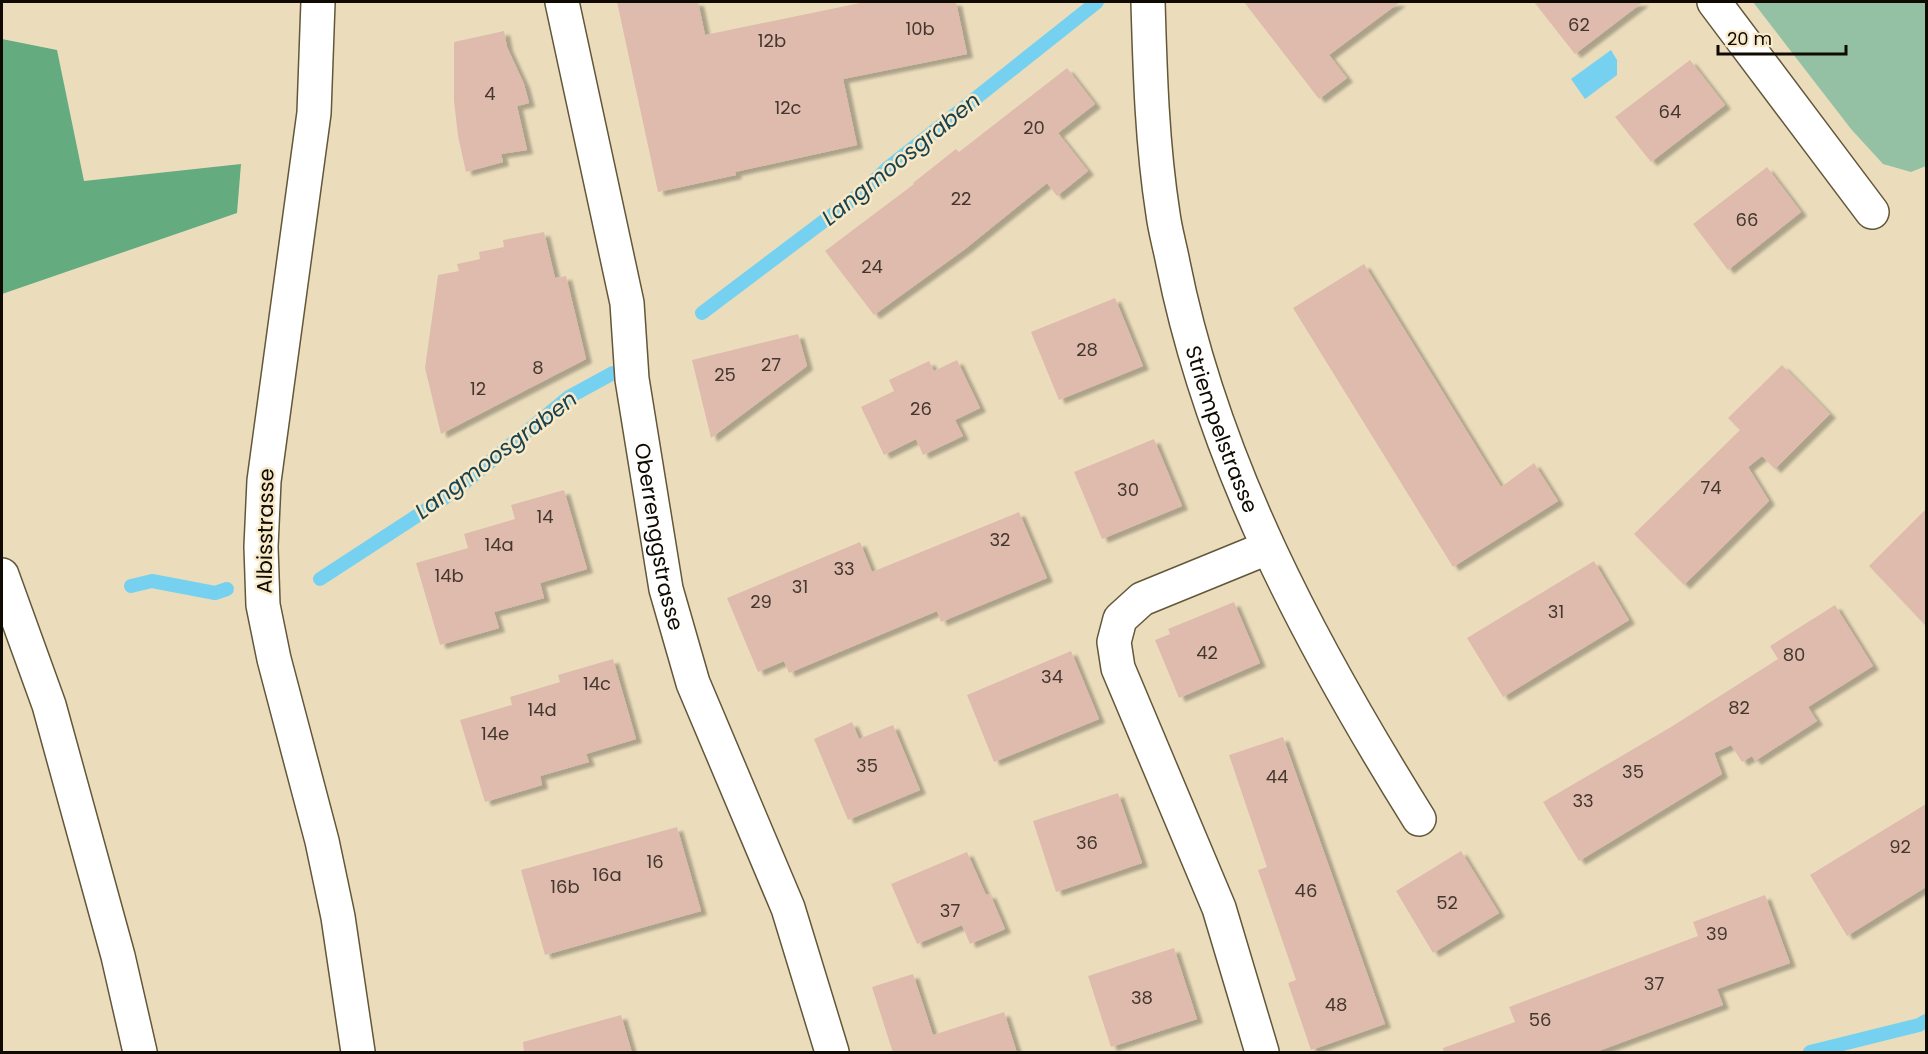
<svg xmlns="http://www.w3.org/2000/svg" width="1928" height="1054" font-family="Poppins,sans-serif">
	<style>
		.green { fill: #94c1a4 }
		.forest { fill: #64ab80 }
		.water { fill: #76d1f0 }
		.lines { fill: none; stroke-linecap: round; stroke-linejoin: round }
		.stream { stroke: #76d1f0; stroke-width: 14 }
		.building { fill: #dfbbae; filter: url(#shadow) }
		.minor-casing { stroke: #63573a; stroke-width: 36 }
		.major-casing { stroke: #63573a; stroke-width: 36 }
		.minor { stroke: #fff; stroke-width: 33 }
		.major { stroke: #fff; stroke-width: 33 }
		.labels { text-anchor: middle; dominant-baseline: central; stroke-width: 5; stroke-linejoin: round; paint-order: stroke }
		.number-label { font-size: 18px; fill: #44372d }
		.street-label { font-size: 21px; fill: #100b02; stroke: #f8eac9 }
		.water-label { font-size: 22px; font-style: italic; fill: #19424f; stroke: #f8eac9 }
	</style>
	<defs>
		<filter id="shadow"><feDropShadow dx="6" dy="4" stdDeviation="1.5" flood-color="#0004"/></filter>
	</defs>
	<rect width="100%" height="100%" fill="#ebddbc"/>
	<path class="green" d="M 1753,2 L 1926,2 L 1926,166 L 1911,172 L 1883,164 L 1851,129 Z"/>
	<path class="forest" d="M 2,39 L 57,50 L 84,181 L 241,164 L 237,213 L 2,294 Z"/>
	<path class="water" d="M 1611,50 L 1617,60 L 1617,75 L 1585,99 L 1571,79 Z"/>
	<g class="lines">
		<g class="stream">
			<path d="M 702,313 L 861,193 L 889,167 L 1097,2"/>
			<path d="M 320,579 L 452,493 L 569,397 L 613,373"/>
			<path d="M 131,586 L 152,581 L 215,593 L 227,589"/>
			<path d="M 1810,1052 L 1919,1025 L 1926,1021"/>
		</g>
	</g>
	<g class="building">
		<path d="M 617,2 L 698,2 L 705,35 L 865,2 L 956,2 L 967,54 L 843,79 L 857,145 L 735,172 L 736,175 L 658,192 Z"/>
		<path d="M 1244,2 L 1400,2 L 1329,55 L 1347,78 L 1319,99 Z"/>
		<path d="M 1534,2 L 1643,2 L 1575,54 Z"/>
		<path d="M 504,31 L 507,47 L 524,84 L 529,103 L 517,106 L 527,150 L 501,154 L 503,162 L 466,172 L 458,136 L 454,101 L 454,42 Z"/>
		<path d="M 1690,60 L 1725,105 L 1651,162 L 1615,117 Z"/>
		<path d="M 1067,68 L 1095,104 L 1058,133 L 1088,171 L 1057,196 L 1047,183 L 965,249 L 874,315 L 825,251 L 914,184 L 913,183 L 956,149 L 959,152 Z"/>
		<path d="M 1767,167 L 1801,212 L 1728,270 L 1693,224 Z"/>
		<path d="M 544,232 L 555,278 L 566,276 L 586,359 L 441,434 L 425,368 L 438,275 L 459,271 L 457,264 L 480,259 L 479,252 L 504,247 L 503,240 Z"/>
		<path d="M 1364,264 L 1501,487 L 1534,463 L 1558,501 L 1453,567 L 1293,308 Z"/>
		<path d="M 1115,298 L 1143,366 L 1059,400 L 1031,332 Z"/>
		<path d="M 798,334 L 807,366 L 711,438 L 692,360 Z"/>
		<path d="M 957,360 L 980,408 L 955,420 L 963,436 L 923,455 L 916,439 L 884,455 L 861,407 L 894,391 L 889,380 L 929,361 L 934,371 Z"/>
		<path d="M 1782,365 L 1830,414 L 1775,469 L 1762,456 L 1748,467 L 1769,501 L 1684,585 L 1634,534 L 1740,430 L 1728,418 Z"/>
		<path d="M 1154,439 L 1182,506 L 1102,539 L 1074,472 Z"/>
		<path d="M 564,490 L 587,569 L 540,583 L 544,598 L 494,612 L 499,628 L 440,645 L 416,563 L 468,548 L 464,534 L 515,519 L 511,505 Z"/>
		<path d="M 1926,509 L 1926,626 L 1869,566 Z"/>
		<path d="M 1019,512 L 1047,578 L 941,622 L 937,611 L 789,673 L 784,661 L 758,672 L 727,598 L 860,542 L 872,572 Z"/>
		<path d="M 1594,561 L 1629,620 L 1503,697 L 1467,638 Z"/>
		<path d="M 1234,602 L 1260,663 L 1179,698 L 1155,640 L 1170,634 L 1168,629 Z"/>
		<path d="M 1835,605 L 1873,666 L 1808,707 L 1817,721 L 1755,761 L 1752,756 L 1742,762 L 1731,745 L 1714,753 L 1722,774 L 1579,861 L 1543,802 L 1671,727 L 1778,659 L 1770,646 Z"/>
		<path d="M 1071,651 L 1099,719 L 994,762 L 967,695 Z"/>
		<path d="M 613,659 L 636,739 L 586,754 L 589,762 L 540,776 L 542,785 L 485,802 L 460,720 L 512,705 L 510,697 L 560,682 L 558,675 Z"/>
		<path d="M 852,722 L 859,739 L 893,725 L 920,790 L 848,820 L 814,739 Z"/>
		<path d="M 1283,737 L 1385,1024 L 1311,1050 L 1288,983 L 1296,980 L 1258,870 L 1267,867 L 1229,755 Z"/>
		<path d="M 1118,793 L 1142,863 L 1056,892 L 1033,821 Z"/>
		<path d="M 1926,804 L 1926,887 L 1847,936 L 1810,875 Z"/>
		<path d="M 677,827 L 701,911 L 545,955 L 521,870 Z"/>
		<path d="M 1461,851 L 1499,913 L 1433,953 L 1396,891 Z"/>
		<path d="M 967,852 L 986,895 L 990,894 L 1005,929 L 970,944 L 962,925 L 917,944 L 891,884 Z"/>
		<path d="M 1765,895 L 1790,963 L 1717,989 L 1723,1005 L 1593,1053 L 1444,1053 L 1443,1048 L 1515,1022 L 1509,1007 L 1698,936 L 1693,922 Z"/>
		<path d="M 1174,948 L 1197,1019 L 1111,1047 L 1088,976 Z"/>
		<path d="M 913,974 L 933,1035 L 1004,1012 L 1017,1053 L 893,1053 L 872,987 Z"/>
		<path d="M 621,1015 L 632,1053 L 524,1053 L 523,1042 Z"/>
	</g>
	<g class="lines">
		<defs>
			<g id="minor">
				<path id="s1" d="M 562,2 L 627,303 L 632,379 L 666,589 L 693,683 L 788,908 L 832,1052"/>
				<path id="s2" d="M 1148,2 C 1150,72 1152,144 1163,214 C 1165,230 1170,247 1173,263 C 1213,464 1311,646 1419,819"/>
				<path d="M 1714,2 L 1872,212"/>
				<path d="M 1262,1052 L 1219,908 L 1118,668 L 1114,642 L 1120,619 L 1142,599 L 1267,548"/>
			</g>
			<g id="major">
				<path d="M 318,2 L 314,113 L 264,481 L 261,547 L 263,605 L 274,659 L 322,841 L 338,917 L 358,1052"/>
				<path d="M 2,575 L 49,705 L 118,956 L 140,1052"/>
			</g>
		</defs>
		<use href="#minor" class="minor-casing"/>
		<use href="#major" class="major-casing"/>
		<use href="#minor" class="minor"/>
		<use href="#major" class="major"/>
	</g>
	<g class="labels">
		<g class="number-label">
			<text x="1579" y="24">62</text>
			<text x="920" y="28">10b</text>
			<text x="772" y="40">12b</text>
			<text x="490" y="93">4</text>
			<text x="788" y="107">12c</text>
			<text x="1670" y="111">64</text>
			<text x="1034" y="127">20</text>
			<text x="961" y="198">22</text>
			<text x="1747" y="219">66</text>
			<text x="872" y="266">24</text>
			<text x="1087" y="349">28</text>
			<text x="771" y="364">27</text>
			<text x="538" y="367">8</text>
			<text x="725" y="374">25</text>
			<text x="478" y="388">12</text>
			<text x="921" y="408">26</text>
			<text x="1711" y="487">74</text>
			<text x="1128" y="489">30</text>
			<text x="545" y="516">14</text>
			<text x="1000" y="539">32</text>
			<text x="499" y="544">14a</text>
			<text x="844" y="568">33</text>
			<text x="449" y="575">14b</text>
			<text x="800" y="586">31</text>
			<text x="761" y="601">29</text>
			<text x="1556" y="611">31</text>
			<text x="1207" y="652">42</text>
			<text x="1794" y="654">80</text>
			<text x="1052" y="676">34</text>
			<text x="597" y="683">14c</text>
			<text x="1739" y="707">82</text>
			<text x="542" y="709">14d</text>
			<text x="495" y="733">14e</text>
			<text x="867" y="765">35</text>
			<text x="1633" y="771">35</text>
			<text x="1277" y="776">44</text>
			<text x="1583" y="800">33</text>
			<text x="1087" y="842">36</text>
			<text x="1900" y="846">92</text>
			<text x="655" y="861">16</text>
			<text x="607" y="874">16a</text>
			<text x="565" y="886">16b</text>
			<text x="1306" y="890">46</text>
			<text x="1447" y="902">52</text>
			<text x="950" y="910">37</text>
			<text x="1717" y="933">39</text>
			<text x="1654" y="983">37</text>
			<text x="1142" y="997">38</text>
			<text x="1336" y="1004">48</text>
			<text x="1540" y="1019">56</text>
		</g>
		<g class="street-label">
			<text stroke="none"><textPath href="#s2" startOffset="436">Striempelstrasse</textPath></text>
			<text transform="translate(265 531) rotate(-89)">Albisstrasse</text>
			<text stroke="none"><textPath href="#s1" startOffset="544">Oberrenggstrasse</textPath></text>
		</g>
		<g class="water-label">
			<text transform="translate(901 159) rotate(-39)">Langmoosgraben</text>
			<text transform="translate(496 455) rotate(-37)">Langmoosgraben</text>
		</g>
	</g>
	<rect width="1928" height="1054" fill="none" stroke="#100b02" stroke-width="6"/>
	<path d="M1718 45v9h128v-9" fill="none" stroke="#100b02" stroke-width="3"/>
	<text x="1727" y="45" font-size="18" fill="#100b02" stroke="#f8eac9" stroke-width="4.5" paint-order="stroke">20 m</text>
</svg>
